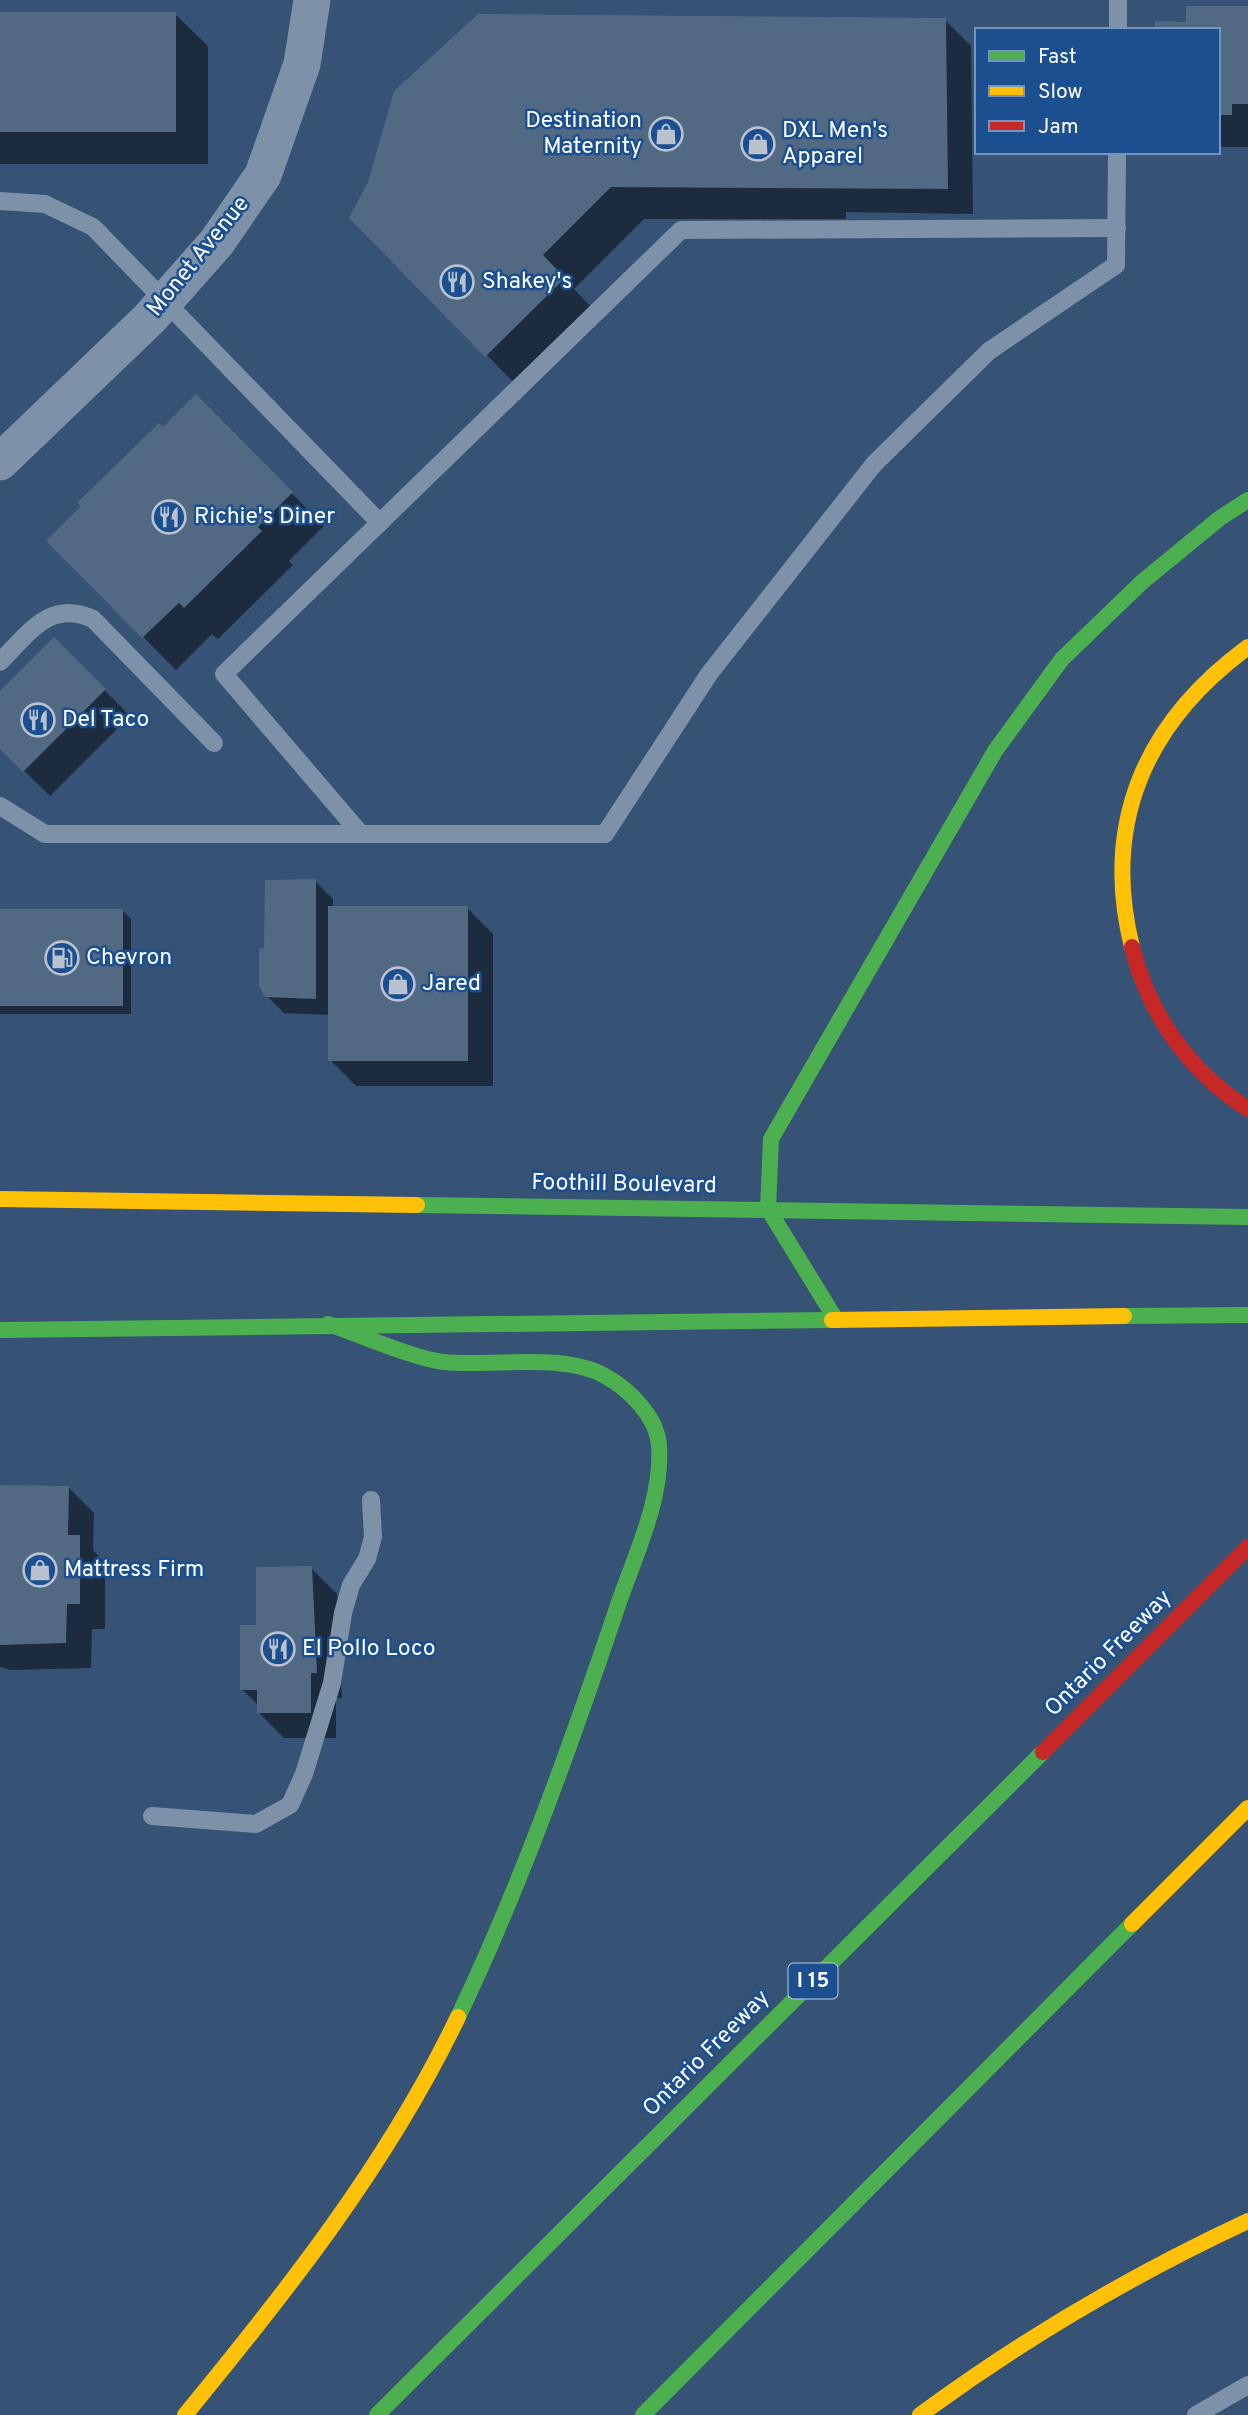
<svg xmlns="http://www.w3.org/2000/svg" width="1248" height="2415" font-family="Overpass,sans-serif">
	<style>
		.shadow { fill: #0007 }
		.building { fill: #526984 }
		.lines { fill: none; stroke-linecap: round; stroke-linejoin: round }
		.lane { stroke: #7d92a8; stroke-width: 18 }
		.street { stroke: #7d92a8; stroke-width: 37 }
		.fast { stroke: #4caf50; stroke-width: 16 }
		.slow { stroke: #ffc107; stroke-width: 16 }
		.jam { stroke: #c62828; stroke-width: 16 }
		.labels { text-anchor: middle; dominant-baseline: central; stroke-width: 5; stroke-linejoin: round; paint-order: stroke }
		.shield { fill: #1b4f8f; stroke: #bbcadd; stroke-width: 2 }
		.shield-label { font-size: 21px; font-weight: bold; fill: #fff }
		.poi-label { font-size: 23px; fill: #fff; stroke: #1b4f8f; text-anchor: start }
		.street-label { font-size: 23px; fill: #fff; stroke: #1b4f8f }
	</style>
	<rect width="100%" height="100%" fill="#365274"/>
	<g class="shadow">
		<path d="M 1248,8 L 1248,147 L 1218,147 L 1218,30 L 1187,24 Z"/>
		<path d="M 0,14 L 175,14 L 208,46 L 208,164 L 0,164 Z"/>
		<path d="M 945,20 L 971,46 L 973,214 L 846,212 L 846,219 L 644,219 L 574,289 L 596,312 L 519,388 L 351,217 Z"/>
		<path d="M 196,397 L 324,526 L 289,561 L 293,565 L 218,639 L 212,634 L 176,670 L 48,541 Z"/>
		<path d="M 54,639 L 130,716 L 50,796 L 0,747 L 0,693 Z"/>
		<path d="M 315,881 L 333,899 L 333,908 L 467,908 L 493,934 L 493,1086 L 356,1086 L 330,1060 L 330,1015 L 284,1013 L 266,995 L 266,949 Z"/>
		<path d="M 0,911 L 123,911 L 131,919 L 131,1014 L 0,1014 Z"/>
		<path d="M 0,1487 L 68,1487 L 94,1513 L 93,1550 L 105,1563 L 105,1629 L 92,1629 L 91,1668 L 11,1670 L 0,1667 Z"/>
		<path d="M 311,1568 L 337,1594 L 342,1698 L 336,1698 L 336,1738 L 284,1738 L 259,1713 L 259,1706 L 242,1689 L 257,1627 Z"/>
	</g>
	<g class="building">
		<path d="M 1186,6 L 1248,6 L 1248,104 L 1232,104 L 1232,115 L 1218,115 L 1218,30 L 1155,30 L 1155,21 L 1186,22 Z"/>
		<rect x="0" y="12" width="176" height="120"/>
		<path d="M 478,14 L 946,18 L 948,189 L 611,187 L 543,255 L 565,278 L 485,357 L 349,218 L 368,182 L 394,91 Z"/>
		<path d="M 196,394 L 293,492 L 258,527 L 262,531 L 184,608 L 179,603 L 142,638 L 46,541 L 81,506 L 77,503 L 159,423 L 163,427 Z"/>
		<path d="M 54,637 L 106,689 L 23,772 L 0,749 L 0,691 Z"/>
		<path d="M 316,879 L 316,999 L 265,997 L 259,986 L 259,949 L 264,948 L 265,880 Z"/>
		<rect x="328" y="906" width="140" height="155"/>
		<rect x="0" y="909" width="123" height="97"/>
		<path d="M 0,1485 L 69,1486 L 68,1535 L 80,1535 L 80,1604 L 67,1604 L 66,1643 L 0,1645 Z"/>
		<path d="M 312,1566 L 317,1673 L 311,1673 L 311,1713 L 257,1713 L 257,1690 L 240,1690 L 240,1625 L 256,1625 L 256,1567 Z"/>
	</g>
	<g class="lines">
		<g class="lane">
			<path d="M 1118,30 L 1118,0"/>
			<path d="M 0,201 L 45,204 L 93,227 L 380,523"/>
			<path d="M 0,662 C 29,633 50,599 93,619 L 214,743"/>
			<path d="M 0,806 L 45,834 L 605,834 L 709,674 L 874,464 L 989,351 L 1116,265 L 1117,152"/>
			<path d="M 360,833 L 224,674 L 681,230 L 1117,228"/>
			<path d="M 152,1816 L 256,1824 L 290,1805 L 304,1774 L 332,1683 L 343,1613 L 351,1585 L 367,1559 L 373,1537 L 371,1500"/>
			<path d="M 1196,2415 L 1248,2385"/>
		</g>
		<path class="street" d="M 0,462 L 149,319 L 217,242 L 263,175 L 302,64 L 312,0"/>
		<g class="fast">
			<path d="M 417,1205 L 1248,1217"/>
			<path d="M 1124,1316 L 1248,1315"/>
			<path d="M 835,1318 L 768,1209 L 771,1139 L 995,751 L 1062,659 L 1142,582 L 1220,518 L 1248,500"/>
			<path d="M 328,1324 C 358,1334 415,1359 444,1362 C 493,1367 562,1352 605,1376 C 629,1389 657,1417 659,1445 C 663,1500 634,1557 617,1608 C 570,1747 521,1885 458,2017"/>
			<path d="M 0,1330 L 832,1320"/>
			<path d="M 377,2415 L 1043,1752"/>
			<path d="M 643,2415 L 1132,1924"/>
		</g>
		<g class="slow">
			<path d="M 1132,947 C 1101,822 1146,722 1248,647"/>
			<path d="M 0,1199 L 417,1205"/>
			<path d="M 832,1320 L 1124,1316"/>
			<path d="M 1132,1924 L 1248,1808"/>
			<path d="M 185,2415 C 287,2291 388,2163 458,2017"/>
			<path d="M 920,2415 C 1023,2339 1132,2275 1248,2221"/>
		</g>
		<g class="jam">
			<path d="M 1132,947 C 1149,1015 1189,1071 1248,1109"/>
			<path d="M 1043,1752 L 1248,1547"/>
		</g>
	</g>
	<defs>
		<symbol id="shop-ring" viewBox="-11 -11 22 22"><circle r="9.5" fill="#1b4f8f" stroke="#b9c2ce" stroke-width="1.5"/><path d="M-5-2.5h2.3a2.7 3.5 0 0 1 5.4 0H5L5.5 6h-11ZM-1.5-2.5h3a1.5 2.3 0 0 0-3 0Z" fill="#b9c2ce"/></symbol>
		<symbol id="restaurant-ring" viewBox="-11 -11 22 22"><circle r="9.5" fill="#1b4f8f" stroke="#b9c2ce" stroke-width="1.5"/><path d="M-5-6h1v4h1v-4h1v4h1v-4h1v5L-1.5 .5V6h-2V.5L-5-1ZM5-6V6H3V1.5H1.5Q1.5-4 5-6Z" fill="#b9c2ce"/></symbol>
		<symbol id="fuel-ring" viewBox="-11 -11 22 22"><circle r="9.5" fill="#1b4f8f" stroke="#b9c2ce" stroke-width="1.5"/><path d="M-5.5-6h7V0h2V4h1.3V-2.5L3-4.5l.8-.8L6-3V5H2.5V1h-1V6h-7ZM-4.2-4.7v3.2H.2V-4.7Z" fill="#b9c2ce"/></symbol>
	</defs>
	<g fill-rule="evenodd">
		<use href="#shop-ring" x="647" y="115" width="38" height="38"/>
		<use href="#shop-ring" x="739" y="125" width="38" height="38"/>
		<use href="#restaurant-ring" x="438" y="263" width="38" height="38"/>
		<use href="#restaurant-ring" x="150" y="498" width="38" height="38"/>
		<use href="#restaurant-ring" x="19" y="701" width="38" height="38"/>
		<use href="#fuel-ring" x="43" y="939" width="38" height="38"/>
		<use href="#shop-ring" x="379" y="965" width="38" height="38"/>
		<use href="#shop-ring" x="21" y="1551" width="38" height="38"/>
		<use href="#restaurant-ring" x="259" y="1630" width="38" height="38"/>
	</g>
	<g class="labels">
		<rect class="shield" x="788.5" y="1963.5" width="49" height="35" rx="5"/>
		<g class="shield-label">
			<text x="813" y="1981">I 15</text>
		</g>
		<g class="poi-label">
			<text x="642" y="121" text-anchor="end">Destination<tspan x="642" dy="26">Maternity</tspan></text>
			<text x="782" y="131">DXL Men's<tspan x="782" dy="26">Apparel</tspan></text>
			<text x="482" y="282">Shakey's</text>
			<text x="194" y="517">Richie's Diner</text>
			<text x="62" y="720">Del Taco</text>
			<text x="86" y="958">Chevron</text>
			<text x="422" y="984">Jared</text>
			<text x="64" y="1570">Mattress Firm</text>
			<text x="302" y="1649">El Pollo Loco</text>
		</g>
		<g class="street-label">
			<text transform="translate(199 257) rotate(-51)">Monet Avenue</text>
			<text transform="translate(624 1185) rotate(1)">Foothill Boulevard</text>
			<text transform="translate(1109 1654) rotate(-45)">Ontario Freeway</text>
			<text transform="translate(707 2054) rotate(-45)">Ontario Freeway</text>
		</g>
	</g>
	<rect x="975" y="28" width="245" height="126" fill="#1b4f8f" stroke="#7695bc" stroke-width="2"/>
	<rect x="989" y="51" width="35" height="10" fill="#4caf50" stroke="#7695bc" stroke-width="2"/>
	<text x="1038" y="63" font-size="21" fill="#ffffff">Fast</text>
	<rect x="989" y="86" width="35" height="10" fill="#ffc107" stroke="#7695bc" stroke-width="2"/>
	<text x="1038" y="98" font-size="21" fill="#ffffff">Slow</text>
	<rect x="989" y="121" width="35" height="10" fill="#c62828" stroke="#7695bc" stroke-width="2"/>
	<text x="1038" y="133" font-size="21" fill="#ffffff">Jam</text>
</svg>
